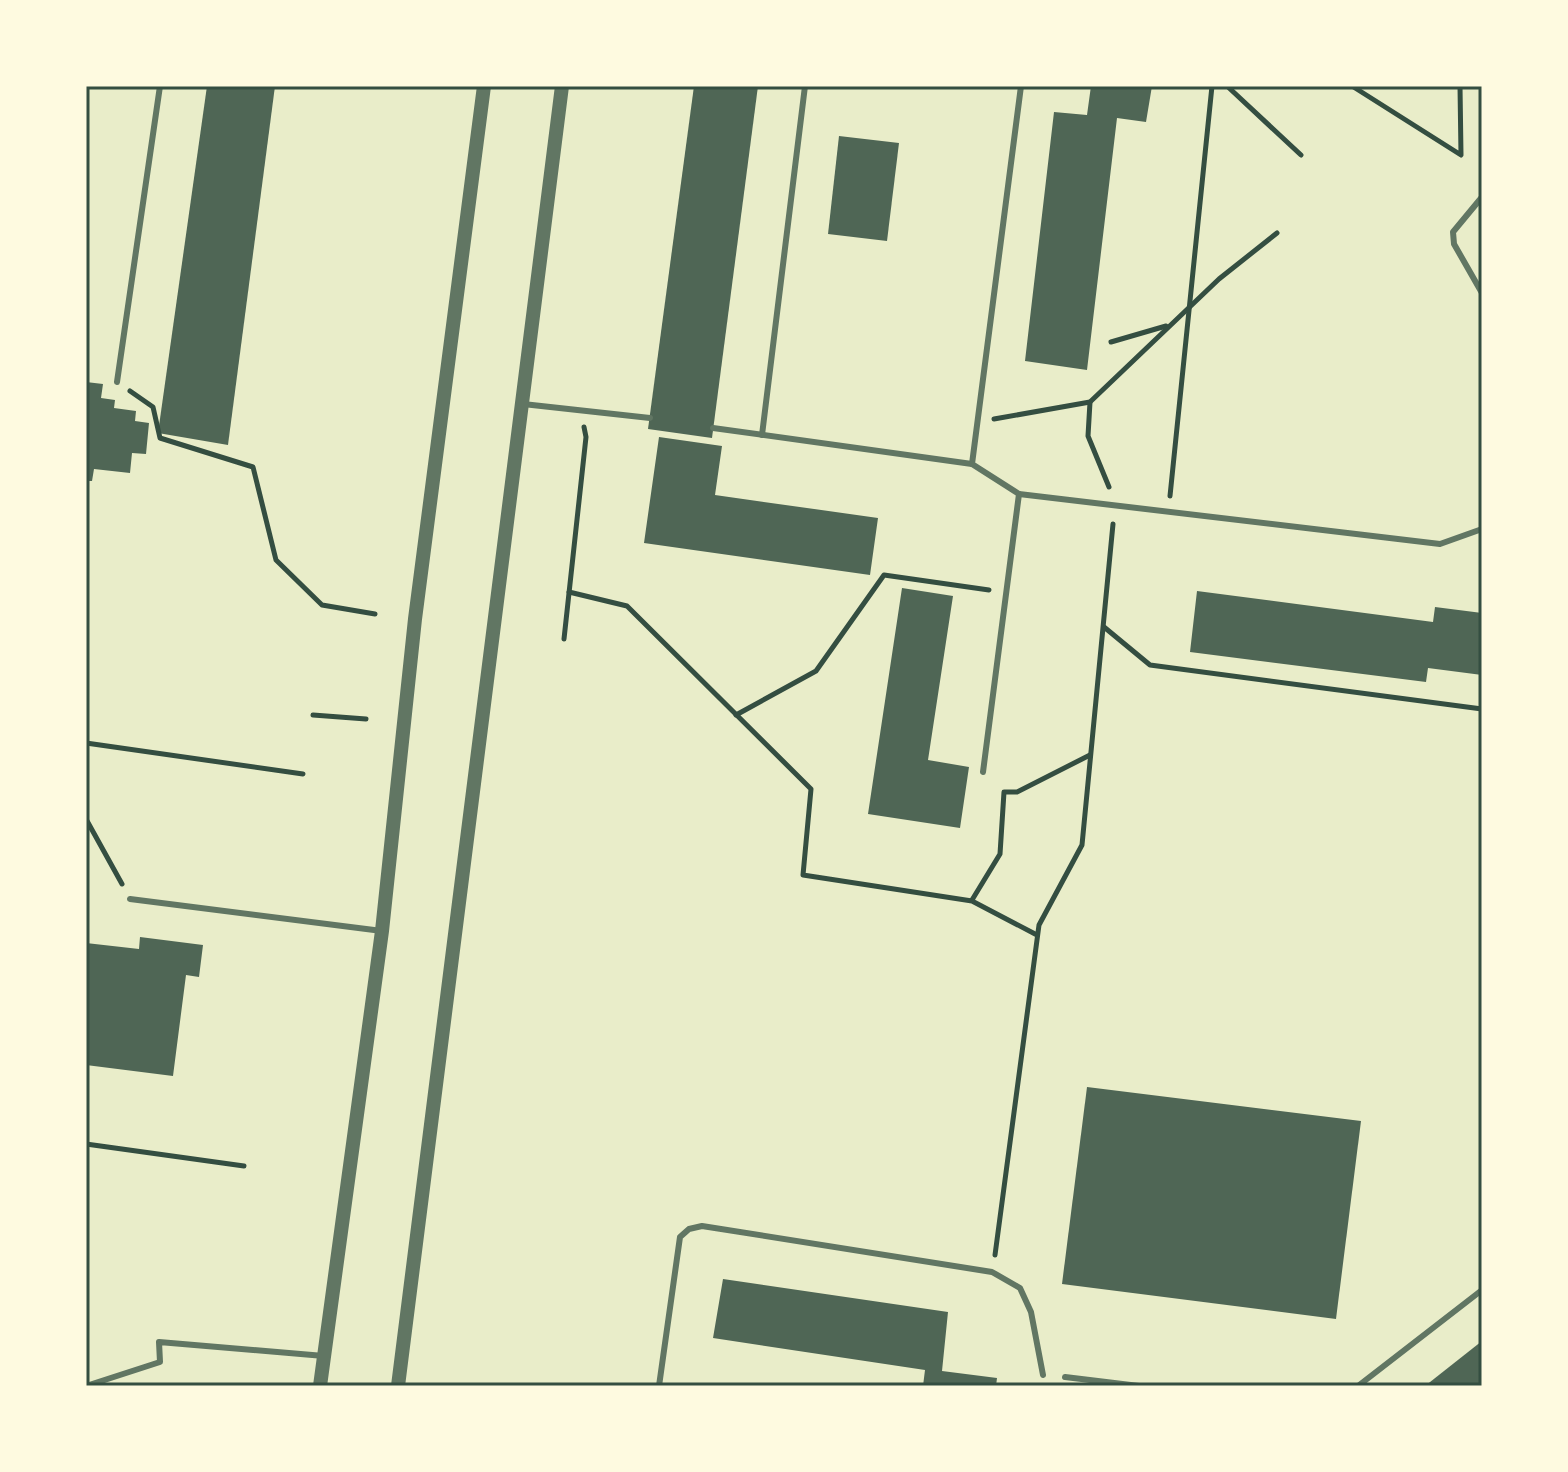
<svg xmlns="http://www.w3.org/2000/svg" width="1568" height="1472" font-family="'DM Sans',sans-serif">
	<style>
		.building { fill: #4f6655 }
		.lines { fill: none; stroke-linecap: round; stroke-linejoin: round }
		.path { stroke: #344e41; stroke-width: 5 }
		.service { stroke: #617663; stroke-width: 6 }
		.tertiary { stroke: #617663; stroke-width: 14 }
		.neatline { fill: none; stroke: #344e41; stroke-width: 3 }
	</style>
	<rect width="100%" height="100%" fill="#e9edc9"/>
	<g class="building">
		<path d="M 207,86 L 275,86 L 228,445 L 158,433 Z"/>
		<path d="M 694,86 L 758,86 L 712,438 L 648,429 Z"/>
		<path d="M 1091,86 L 1152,86 L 1146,122 L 1117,118 L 1087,370 L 1025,361 L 1054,112 L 1087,115 Z"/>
		<path d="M 839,136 L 899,143 L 887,241 L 828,234 Z"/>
		<path d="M 86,382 L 103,384 L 101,398 L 115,400 L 114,408 L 136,411 L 135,421 L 149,423 L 146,454 L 132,453 L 130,473 L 94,469 L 92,481 L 86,481 Z"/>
		<path d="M 659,437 L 722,446 L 715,495 L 878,518 L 870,575 L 644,543 Z"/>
		<path d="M 902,588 L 953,596 L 928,760 L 969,767 L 960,828 L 868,814 Z"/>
		<path d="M 1197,591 L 1433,622 L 1435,607 L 1482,613 L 1482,675 L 1428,668 L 1426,682 L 1190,652 Z"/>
		<path d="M 140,937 L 203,945 L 199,977 L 186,975 L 173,1076 L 86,1065 L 86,943 L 139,949 Z"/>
		<path d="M 1087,1087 L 1361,1121 L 1336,1319 L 1062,1284 Z"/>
		<path d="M 723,1279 L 948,1312 L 942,1371 L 997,1378 L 996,1386 L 923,1386 L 925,1370 L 713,1338 Z"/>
		<path d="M 1482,1341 L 1482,1386 L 1425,1386 Z"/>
	</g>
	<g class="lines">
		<g class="path">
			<path d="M 1227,86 L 1301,155"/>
			<path d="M 1352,86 L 1461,155 L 1460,86"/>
			<path d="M 1111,342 L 1166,326"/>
			<path d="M 130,391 L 153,407 L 160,438 L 253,467 L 276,560 L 322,605 L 375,614"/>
			<path d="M 1090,402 L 1088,436 L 1109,487"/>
			<path d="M 994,419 L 1090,402 L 1219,279 L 1277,233"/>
			<path d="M 1170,496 L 1212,86"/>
			<path d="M 569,592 L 627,606 L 811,789 L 803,875 L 972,901 L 1037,935"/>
			<path d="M 1104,627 L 1150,665 L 1482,709"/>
			<path d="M 564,639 L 586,437 L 584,427"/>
			<path d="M 313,715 L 366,719"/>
			<path d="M 736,715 L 816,671 L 884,575 L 989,590"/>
			<path d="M 86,743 L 303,774"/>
			<path d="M 86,819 L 122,884"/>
			<path d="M 972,900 L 1000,854 L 1004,792 L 1017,792 L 1090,755"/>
			<path d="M 86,1144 L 244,1166"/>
			<path d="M 995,1255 L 1039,925 L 1082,845 L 1113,524"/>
		</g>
		<g class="service">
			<path d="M 1482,197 L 1453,232 L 1454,244 L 1482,293"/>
			<path d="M 117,382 L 160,86"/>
			<path d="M 523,404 L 650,418"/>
			<path d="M 713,428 L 972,464"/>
			<path d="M 762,435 L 805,86"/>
			<path d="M 1019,494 L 1440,544 L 1482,529"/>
			<path d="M 983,772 L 1019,494 L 972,464 L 1021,86"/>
			<path d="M 130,899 L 382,931"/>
			<path d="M 1065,1377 L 1139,1386"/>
			<path d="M 86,1386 L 160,1362 L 159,1342 L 324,1356"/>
			<path d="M 659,1386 L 680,1237 L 689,1229 L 702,1226 L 992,1272 L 1020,1288 L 1031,1312 L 1043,1375"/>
			<path d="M 1358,1386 L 1482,1290"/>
		</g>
		<g class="tertiary">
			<path d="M 320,1386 L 382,931 L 415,619 L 484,86"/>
			<path d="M 398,1386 L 562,86"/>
		</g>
	</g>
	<rect width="1568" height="1472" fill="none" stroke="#fefae0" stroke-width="176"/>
	<rect x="88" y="88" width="1392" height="1296" class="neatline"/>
</svg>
